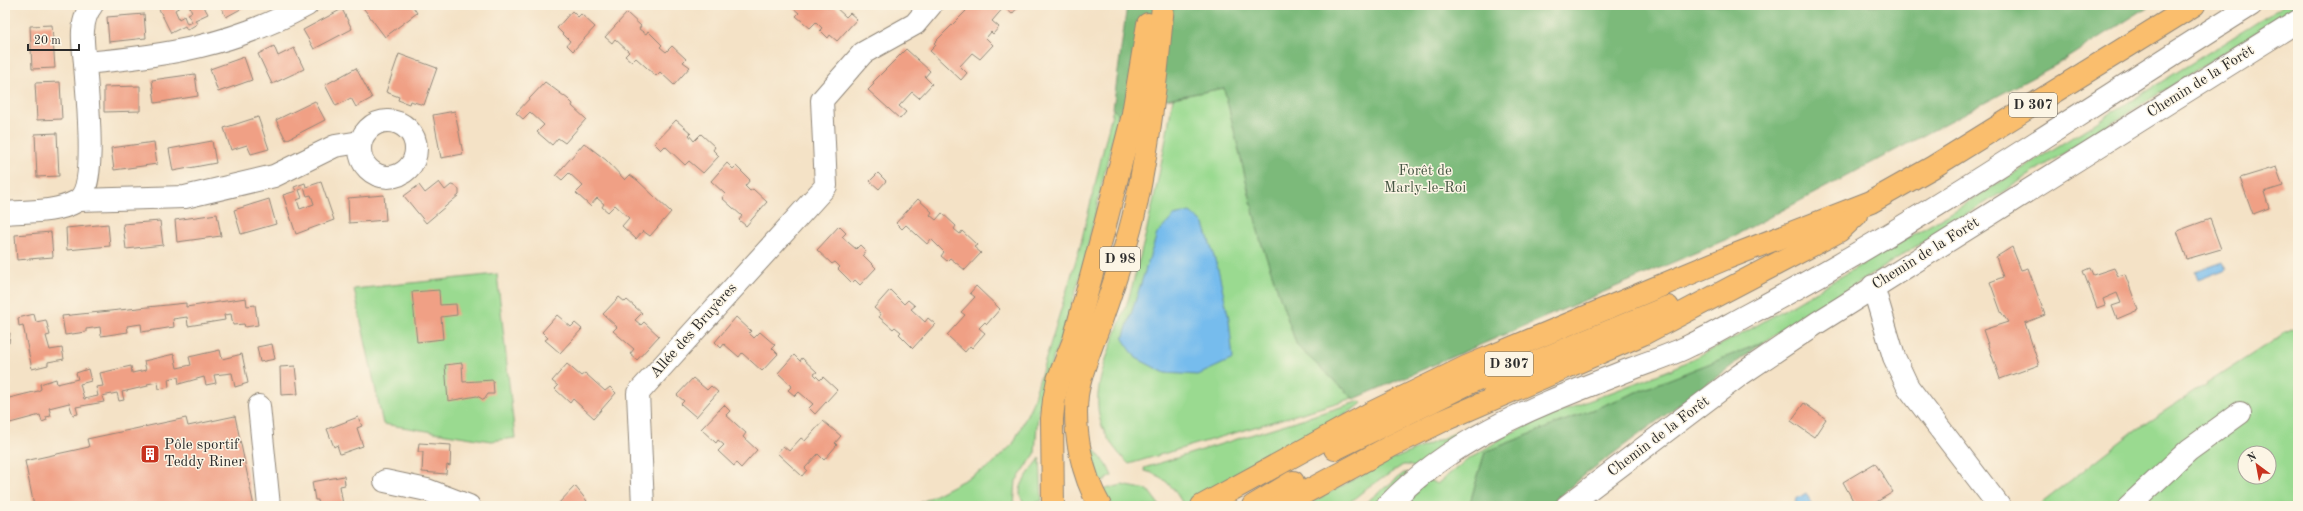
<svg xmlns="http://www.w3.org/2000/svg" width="2303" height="511" font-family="'Old Standard TT',serif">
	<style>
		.green { fill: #9ada90; stroke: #62825e; fill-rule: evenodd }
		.forest { fill: #7bba7a; stroke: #537252 }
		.water { fill: #76bced; stroke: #50748c }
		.building { fill: #f0a085; fill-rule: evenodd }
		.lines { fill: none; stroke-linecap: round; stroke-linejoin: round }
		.minor-casing { stroke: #908678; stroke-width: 24 }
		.major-casing { stroke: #908678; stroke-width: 24 }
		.minor { stroke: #fff; stroke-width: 22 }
		.major { stroke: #fabe6d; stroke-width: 22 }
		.labels { text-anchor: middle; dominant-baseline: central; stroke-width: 3; stroke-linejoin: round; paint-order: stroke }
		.shield { fill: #fcf5e5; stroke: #6a6863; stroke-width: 1 }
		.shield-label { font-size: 14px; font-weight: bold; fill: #2b2b2b }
		.street-label { font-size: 15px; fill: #2b2b2b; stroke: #fcf5e5 }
		.park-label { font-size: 15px; fill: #475744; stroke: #fcf5e5 }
		.poi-label { font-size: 15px; fill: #2b2b2b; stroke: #fcf5e5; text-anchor: start }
	</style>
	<rect width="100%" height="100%" fill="#fcf5e5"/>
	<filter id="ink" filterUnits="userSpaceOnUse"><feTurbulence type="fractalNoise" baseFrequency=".025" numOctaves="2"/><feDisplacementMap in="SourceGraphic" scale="8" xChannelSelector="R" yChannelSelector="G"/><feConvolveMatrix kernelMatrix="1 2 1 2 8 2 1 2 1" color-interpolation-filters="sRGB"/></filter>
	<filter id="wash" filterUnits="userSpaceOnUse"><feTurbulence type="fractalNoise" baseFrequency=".012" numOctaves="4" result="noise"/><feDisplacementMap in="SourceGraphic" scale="16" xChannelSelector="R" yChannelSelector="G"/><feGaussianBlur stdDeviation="0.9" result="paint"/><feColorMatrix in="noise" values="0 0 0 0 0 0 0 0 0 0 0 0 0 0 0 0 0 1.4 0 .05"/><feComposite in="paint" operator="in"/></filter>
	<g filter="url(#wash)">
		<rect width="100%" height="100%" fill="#f4e2c6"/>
		<g class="green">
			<path d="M 2285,5 L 2298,6 L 1764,342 L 1485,452 L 1469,506 L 1399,506 L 1427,479 L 1437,484 L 1464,462 L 1509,434 L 1539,420 L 1672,369 L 1742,334 L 1949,214 Z"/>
			<path d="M 1224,88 L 1260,239 L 1297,346 L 1353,398 L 1129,464 C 1113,449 1099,429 1098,407 C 1095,374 1119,329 1129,297 C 1148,232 1162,165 1173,98 Z"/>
			<path d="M 1113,109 L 1118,114 L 1083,267 L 1064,330 L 1043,385 L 1037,424 L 1035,454 L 1016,481 L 1014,506 L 914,506 L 989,467 L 1013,444 L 1032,404 L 1080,247 Z"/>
			<path d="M 497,274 L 515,438 L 491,441 L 383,424 L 354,289 Z"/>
			<path d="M 2298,327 L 2298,506 L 2038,506 L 2134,431 L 2283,334 ZM 2245,453 L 2269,453 L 2269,477 L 2245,477 Z"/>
			<path d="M 1360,401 L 1362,403 L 1356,408 L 1233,476 L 1235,479 L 1187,506 L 1184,506 C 1175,489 1164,475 1145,471 L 1144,468 Z"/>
			<path d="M 1474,425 L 1415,468 L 1409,465 L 1403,465 L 1366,489 L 1345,506 L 1304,506 L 1389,461 Z"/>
			<path d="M 1089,443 L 1107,465 L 1112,476 L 1104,481 L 1099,482 Z"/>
			<path d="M 1040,458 L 1042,501 L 1027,505 C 1008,491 1033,470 1040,458 Z"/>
			<path d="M 1404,473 L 1408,473 L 1376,506 L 1361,506 Z"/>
			<path d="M 1122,485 L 1148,490 L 1160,506 L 1113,506 L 1102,490 Z"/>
		</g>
		<g class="forest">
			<path d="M 1127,5 L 2151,5 L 2056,65 L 1732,237 L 1354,399 L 1297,346 L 1260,239 L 1224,88 L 1166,99 L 1118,114 L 1113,109 Z"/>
			<path d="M 1764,342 L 1587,473 L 1548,506 L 1469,506 L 1485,452 Z"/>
		</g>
		<g class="water">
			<path d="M 1190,212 L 1204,224 L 1219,273 L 1229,319 L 1233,359 L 1198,375 L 1165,373 L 1136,358 L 1123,339 L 1157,234 L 1174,216 Z"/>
			<path d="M 2223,262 L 2226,269 L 2198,280 L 2195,272 Z"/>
			<path d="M 1806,493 L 1813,506 L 1798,506 L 1795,500 Z"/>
		</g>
		<g id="blocks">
			<g class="building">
				<path d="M 157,5 L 183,5 L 175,10 L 179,19 L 184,16 L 187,24 L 192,22 L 188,14 L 192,12 L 189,5 L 203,5 L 208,14 L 195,20 L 197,24 L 187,30 L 185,26 L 171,33 Z"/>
				<path d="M 220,5 L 248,5 L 226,17 Z"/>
				<path d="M 361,5 L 412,5 L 417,13 L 385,37 Z"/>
				<path d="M 794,5 L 825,5 L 828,8 L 833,5 L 846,17 L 850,13 L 857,19 L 837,41 L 830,35 L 828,38 L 820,30 L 822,28 L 816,22 L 810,28 L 796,16 L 799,13 L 792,7 Z"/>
				<path d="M 961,5 L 1020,5 L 1012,14 L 1004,7 L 992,21 L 999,27 L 993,34 L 991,32 L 986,38 L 993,45 L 980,59 L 972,53 L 960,66 L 967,73 L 961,80 L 930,51 L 936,45 L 934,43 L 966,11 Z"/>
				<path d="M 342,9 L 352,29 L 314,49 L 303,30 Z"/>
				<path d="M 572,11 L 578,17 L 581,14 L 595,27 L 573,51 L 567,45 L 570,41 L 557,28 Z"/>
				<path d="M 627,13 L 641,26 L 639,29 L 646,34 L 648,31 L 662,45 L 660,47 L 666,52 L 672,46 L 686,59 L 683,62 L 690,67 L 674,85 L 660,72 L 656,76 L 636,58 L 632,62 L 625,56 L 629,52 L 615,39 L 612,43 L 605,37 Z"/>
				<path d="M 144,14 L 146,38 L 109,42 L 107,17 Z"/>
				<path d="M 52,25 L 55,68 L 32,69 L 30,26 Z"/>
				<path d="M 274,46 L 278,56 L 294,48 L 304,69 L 272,84 L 258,54 Z"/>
				<path d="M 906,49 L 930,71 L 925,77 L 932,84 L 919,98 L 912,92 L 899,106 L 906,112 L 900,119 L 868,90 L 874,84 L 873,82 Z"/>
				<path d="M 399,54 L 437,68 L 424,105 L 410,101 L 409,104 L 398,100 L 399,97 L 386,92 Z"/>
				<path d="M 244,57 L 252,80 L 218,92 L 210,69 Z"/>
				<path d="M 356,68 L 372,98 L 356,107 L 351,98 L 336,106 L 325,85 Z"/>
				<path d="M 195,74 L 198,96 L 155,103 L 152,80 Z"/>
				<path d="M 60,82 L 62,119 L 37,120 L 35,83 Z"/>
				<path d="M 545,82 L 568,99 L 573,104 L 572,106 L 586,119 L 565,143 L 558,138 L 552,145 L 537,132 L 544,125 L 530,112 L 523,119 L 516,113 Z"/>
				<path d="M 140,86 L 140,111 L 104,112 L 104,87 Z"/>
				<path d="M 315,101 L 325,120 L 286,140 L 276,120 Z"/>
				<path d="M 455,111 L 463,154 L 441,158 L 433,115 Z"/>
				<path d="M 258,117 L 269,149 L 251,154 L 247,145 L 231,150 L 224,128 Z"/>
				<path d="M 676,120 L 691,133 L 689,135 L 694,141 L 701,134 L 715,147 L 713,150 L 719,156 L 703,173 L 689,161 L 685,165 L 665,146 L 661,150 L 654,143 Z"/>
				<path d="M 57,133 L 59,176 L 37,177 L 35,134 Z"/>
				<path d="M 212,141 L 216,163 L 173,171 L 169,149 Z"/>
				<path d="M 154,142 L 157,164 L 114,170 L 111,148 Z"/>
				<path d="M 584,143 L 606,160 L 625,180 L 630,175 L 637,180 L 671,212 L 650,236 L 643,231 L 636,239 L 622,226 L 629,218 L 615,205 L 608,212 L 602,207 L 604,204 L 597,198 L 590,206 L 576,193 L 583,186 L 569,173 L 562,180 L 556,175 Z"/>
				<path d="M 727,163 L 733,169 L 736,166 L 750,180 L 745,186 L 750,191 L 753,189 L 767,202 L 746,226 L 739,220 L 742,216 L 722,198 L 725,194 L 711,181 Z"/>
				<path d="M 2276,167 L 2283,186 L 2264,192 L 2269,208 L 2253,214 L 2240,178 Z"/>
				<path d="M 878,173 L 886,181 L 879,189 L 870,181 Z"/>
				<path d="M 321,182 L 334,220 L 296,234 L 283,195 L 296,191 L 294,187 L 305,183 L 306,187 ZM 304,188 L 307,196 L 311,195 L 314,204 L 300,209 L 297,200 L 302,198 L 299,190 Z"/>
				<path d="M 439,182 L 445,190 L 451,185 L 456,186 L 459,190 L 459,195 L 426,223 L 404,196 L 419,185 L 425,193 Z"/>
				<path d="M 384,195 L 386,220 L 349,223 L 348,198 Z"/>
				<path d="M 269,199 L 276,224 L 241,234 L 234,210 Z"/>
				<path d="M 918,199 L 932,212 L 930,215 L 936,220 L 942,213 L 956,226 L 954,229 L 960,234 L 962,231 L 977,245 L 974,247 L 981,253 L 965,270 L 950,258 L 947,261 L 941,256 L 944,252 L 931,239 L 927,244 L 906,225 L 902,229 L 896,223 Z"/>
				<path d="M 217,214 L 221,236 L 177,242 L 175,220 Z"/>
				<path d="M 2210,219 L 2221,249 L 2187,259 L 2177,231 Z"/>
				<path d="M 160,221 L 163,245 L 126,249 L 123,224 Z"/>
				<path d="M 108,224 L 110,246 L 67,250 L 66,228 Z"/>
				<path d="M 839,226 L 846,233 L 842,237 L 856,249 L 860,245 L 866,251 L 863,255 L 876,268 L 860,285 L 855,280 L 852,283 L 838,269 L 840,267 L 835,262 L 832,264 L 817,250 Z"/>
				<path d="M 51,232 L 53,257 L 17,260 L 15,235 Z"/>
				<path d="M 2012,247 L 2021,270 L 2028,268 L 2045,315 L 2025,323 L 2039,365 L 2000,379 L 1983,330 L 2008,322 L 2001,312 L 1990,282 L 2003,277 L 1996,257 Z"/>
				<path d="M 2090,268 L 2093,275 L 2114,268 L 2118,276 L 2125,274 L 2138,310 L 2117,319 L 2112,306 L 2121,303 L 2117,293 L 2103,299 L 2105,305 L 2097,308 L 2083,271 Z"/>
				<path d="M 976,286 L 1000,309 L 987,324 L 985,322 L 979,328 L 985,333 L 972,348 L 970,346 L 965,352 L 947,335 L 965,315 L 961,312 L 975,297 L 970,293 Z"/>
				<path d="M 439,290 L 440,305 L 456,304 L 457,315 L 441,317 L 443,339 L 417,342 L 412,292 Z"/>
				<path d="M 890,290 L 904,304 L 908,300 L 915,306 L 911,309 L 925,322 L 928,318 L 935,324 L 913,348 L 899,334 L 901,332 L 895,327 L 893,329 L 879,317 L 881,314 L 874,308 Z"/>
				<path d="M 619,297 L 625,302 L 627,300 L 642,313 L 635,320 L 641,325 L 644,322 L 659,336 L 637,360 L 630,354 L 634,349 L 613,331 L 617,327 L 603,314 Z"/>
				<path d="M 246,298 L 247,306 L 255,305 L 258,325 L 245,327 L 244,324 L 233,325 L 231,314 L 224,315 L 225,320 L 188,326 L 187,317 L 173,319 L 174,327 L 142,332 L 141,324 L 127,326 L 128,332 L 101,336 L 100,327 L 86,329 L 86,332 L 65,335 L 62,316 L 186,303 L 186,307 Z"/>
				<path d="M 34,314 L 36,322 L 46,320 L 50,335 L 46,336 L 50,350 L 62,348 L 64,359 L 48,362 L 48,365 L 32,369 L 23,325 L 19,326 L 18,318 Z"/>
				<path d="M 557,315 L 571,327 L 575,323 L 582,329 L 560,353 L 545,340 L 548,338 L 542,332 Z"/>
				<path d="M 736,317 L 751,331 L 749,333 L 754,338 L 760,332 L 775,345 L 772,348 L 778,354 L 762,371 L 742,353 L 739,357 L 724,344 L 721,348 L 715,342 Z"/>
				<path d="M 5,333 L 10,333 L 9,343 L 5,343 Z"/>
				<path d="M 272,344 L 275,359 L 260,362 L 257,347 Z"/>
				<path d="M 220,350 L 222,359 L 242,354 L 248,383 L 235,387 L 232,373 L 214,375 L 216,383 L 206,385 L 204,377 L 179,384 L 178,377 L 168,379 L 169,387 L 159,389 L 158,382 L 147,384 L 148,386 L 122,392 L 124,400 L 119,401 L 117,393 L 102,396 L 104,402 L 76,407 L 78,414 L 73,415 L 69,403 L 49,408 L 51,416 L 46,417 L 47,420 L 42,422 L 40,415 L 10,423 L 8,417 L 5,418 L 5,399 L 38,391 L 41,389 L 40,384 L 56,379 L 57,384 L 78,379 L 76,373 L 88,369 L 91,381 L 80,384 L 84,399 L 98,396 L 96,387 L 103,386 L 100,373 L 131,366 L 132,373 L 146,370 L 144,361 L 174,354 L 177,368 L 191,365 L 189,357 Z"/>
				<path d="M 794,355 L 800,361 L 802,358 L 817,372 L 814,374 L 820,380 L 823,377 L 837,390 L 815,414 L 809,408 L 813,404 L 799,392 L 795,396 L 788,390 L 792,386 L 778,373 Z"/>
				<path d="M 462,363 L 463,382 L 493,380 L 494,394 L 488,394 L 484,400 L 477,396 L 448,401 L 445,365 Z"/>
				<path d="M 567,364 L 581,376 L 585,373 L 605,391 L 610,387 L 616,393 L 594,418 L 573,399 L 570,403 L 555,389 L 558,386 L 552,381 Z"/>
				<path d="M 295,366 L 298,394 L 281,395 L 280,367 Z"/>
				<path d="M 693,378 L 707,390 L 711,386 L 718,392 L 696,417 L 681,404 L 684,401 L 677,395 Z"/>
				<path d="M 1804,403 L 1826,419 L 1814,437 L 1791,421 Z"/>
				<path d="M 724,405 L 730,411 L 726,415 L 746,433 L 743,437 L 757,450 L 741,468 L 736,463 L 734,466 L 718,451 L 724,445 L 718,440 L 716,443 L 701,429 Z"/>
				<path d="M 235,416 L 254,506 L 34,506 L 25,461 L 89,447 L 87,439 L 186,418 L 188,426 Z"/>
				<path d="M 358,417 L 362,426 L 357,428 L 363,446 L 340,454 L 337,445 L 334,447 L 327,429 Z"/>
				<path d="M 823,421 L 841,436 L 835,443 L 837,445 L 824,460 L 818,454 L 805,468 L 807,470 L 802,476 L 777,453 L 783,446 L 789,451 L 801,438 L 805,441 Z"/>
				<path d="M 419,443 L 451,445 L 450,466 L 447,465 L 446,474 L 422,472 L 423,452 L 418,452 Z"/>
				<path d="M 1875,463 L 1893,492 L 1870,506 L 1856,506 L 1843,482 Z"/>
				<path d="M 344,476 L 345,485 L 340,486 L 343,505 L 319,506 L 318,500 L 315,500 L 312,482 Z"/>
				<path d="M 575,486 L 587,501 L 582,506 L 556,506 Z"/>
			</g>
		</g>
	</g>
	<g filter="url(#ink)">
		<use href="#blocks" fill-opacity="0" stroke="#908678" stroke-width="1"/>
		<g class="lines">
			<defs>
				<g id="minor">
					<path d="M 85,63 C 83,44 79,21 92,5"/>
					<circle cx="388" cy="149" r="28"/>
					<path d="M 79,200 L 185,197 L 274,176 L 335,146 L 360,142"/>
					<path d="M 5,213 C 29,211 56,213 77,201 C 99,187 86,88 85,63 C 167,56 234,45 307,5"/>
					<path d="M 1873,286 L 1894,357 L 1908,387 L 1999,506"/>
					<path d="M 259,406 L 269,506"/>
					<path d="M 385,481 L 427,490 L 469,506"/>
					<path d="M 643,506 L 638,393 L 826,186 L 822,100 L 863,53 L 915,24 L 931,5"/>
					<path d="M 1387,506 C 1456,434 1540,405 1631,369 C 1651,361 1672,355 1691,345 C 1711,336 1730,324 1749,314 C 1923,222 2084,109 2251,5"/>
					<path d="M 1567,506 L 1740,375 L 1817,323 L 2298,21"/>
					<path d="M 2129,506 L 2189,450 L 2240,413"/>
				</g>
				<g id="major">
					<path d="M 1489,381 L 1668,307"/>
					<path d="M 1335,449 L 1502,367"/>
					<path d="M 1053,506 L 1052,419 L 1054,400 L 1058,380 L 1074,340 L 1104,229 L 1132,119 L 1148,24"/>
					<path d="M 1100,506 C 1082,475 1073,432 1077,395 C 1081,369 1093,343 1102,318 C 1115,281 1128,243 1136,205 C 1150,139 1157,72 1163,5"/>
					<path d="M 1202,506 L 1371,413 L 1466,367 L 1727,258 L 1871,202 L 1933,167 L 2194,5"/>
					<path d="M 1253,506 L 1293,482"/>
					<path d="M 1280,506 L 1393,445 L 1442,421 L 1643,334 L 1839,231 L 1856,215"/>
				</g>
			</defs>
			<use href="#minor" class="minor-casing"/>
			<use href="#major" class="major-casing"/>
			<use href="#minor" class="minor"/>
			<use href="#major" class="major"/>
		</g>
	</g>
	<defs>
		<symbol id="building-square" viewBox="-11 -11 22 22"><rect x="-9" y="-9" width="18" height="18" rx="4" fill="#c8321e" stroke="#fcf5e5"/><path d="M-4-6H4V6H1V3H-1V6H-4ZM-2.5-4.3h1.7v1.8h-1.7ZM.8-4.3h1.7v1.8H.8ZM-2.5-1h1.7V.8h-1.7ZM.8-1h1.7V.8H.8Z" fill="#fff"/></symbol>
	</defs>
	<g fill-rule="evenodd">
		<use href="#building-square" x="139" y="443" width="22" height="22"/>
	</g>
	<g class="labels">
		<g class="shield">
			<rect x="2009" y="93" width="48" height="24" rx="3"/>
			<rect x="1100" y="247" width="40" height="24" rx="3"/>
			<rect x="1485" y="352" width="48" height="24" rx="3"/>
		</g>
		<g class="shield-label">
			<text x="2033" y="105">D 307</text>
			<text x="1120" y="259">D 98</text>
			<text x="1509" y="364">D 307</text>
		</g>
		<g class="street-label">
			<text transform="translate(2201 82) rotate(-32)">Chemin de la Forêt</text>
			<text transform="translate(1926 254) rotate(-32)">Chemin de la Forêt</text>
			<text transform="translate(694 331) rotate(-48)">Allée des Bruyères</text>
			<text transform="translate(1659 437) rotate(-37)">Chemin de la Forêt</text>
		</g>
		<g class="park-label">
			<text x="1425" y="171">Forêt de<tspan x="1425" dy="17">Marly-le-Roi</tspan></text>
		</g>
		<g class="poi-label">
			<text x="164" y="445">Pôle sportif<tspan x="164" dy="17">Teddy Riner</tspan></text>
		</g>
	</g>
	<rect width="2303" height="511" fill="none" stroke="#fcf5e5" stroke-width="20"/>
	<g transform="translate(2257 465) rotate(328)"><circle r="19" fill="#fcf5e5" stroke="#a8a49b"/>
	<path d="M0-3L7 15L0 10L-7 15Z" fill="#c8321e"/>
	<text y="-6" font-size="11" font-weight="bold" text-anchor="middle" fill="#2b2b2b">N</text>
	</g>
	<path d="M28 44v6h51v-6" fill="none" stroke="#2b2b2b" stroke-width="2"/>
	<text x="34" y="44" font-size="12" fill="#2b2b2b" stroke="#fcf5e5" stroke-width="3" paint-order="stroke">20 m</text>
</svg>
